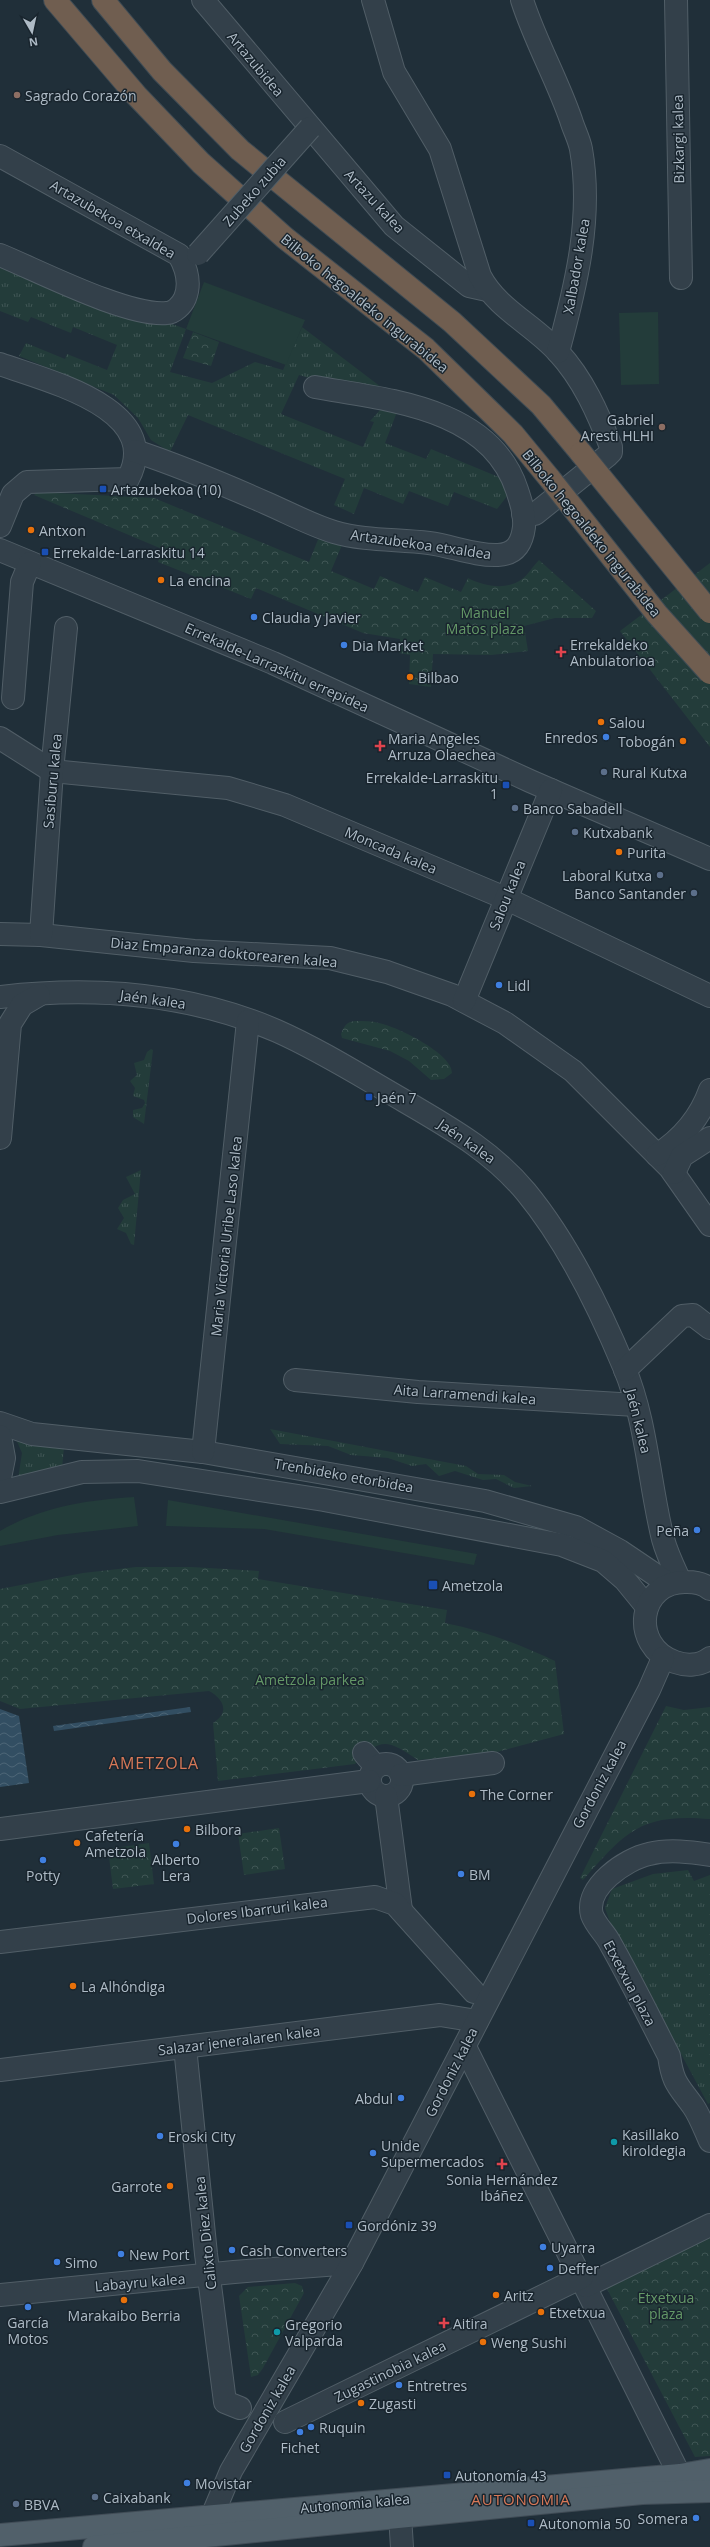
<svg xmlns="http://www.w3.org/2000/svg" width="710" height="2547" font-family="'Open Sans',sans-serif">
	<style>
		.grass { fill: url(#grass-tufts) }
		.park { fill: url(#park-crowns) }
		.garden { fill: #233c3a }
		.water { fill: url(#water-waves) }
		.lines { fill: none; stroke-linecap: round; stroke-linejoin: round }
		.minor-casing { stroke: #515e67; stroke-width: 24 }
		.major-casing { stroke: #404c56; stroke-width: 24 }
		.highway-casing { stroke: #3e4b54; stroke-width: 24 }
		.minor { stroke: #33404a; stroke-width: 22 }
		.major { stroke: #51606a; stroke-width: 22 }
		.highway { stroke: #705e50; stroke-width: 22 }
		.minor-bridge-casing { stroke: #515e67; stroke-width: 24; stroke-linecap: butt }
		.highway-bridge-casing { stroke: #3e4b54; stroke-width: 24; stroke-linecap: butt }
		.minor-bridge { stroke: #33404a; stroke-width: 22 }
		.highway-bridge { stroke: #705e50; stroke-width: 22 }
		.education-dot { fill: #8d6e63; stroke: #19252e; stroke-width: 1.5 }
		.transit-dot { fill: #1a4fb4; stroke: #19252e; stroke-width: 1.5 }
		.food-dot { fill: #e8710a; stroke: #19252e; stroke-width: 1.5 }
		.shop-dot { fill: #3f7fe0; stroke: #19252e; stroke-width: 1.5 }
		.health-dot { fill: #e0444e; stroke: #19252e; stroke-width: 1.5 }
		.service-dot { fill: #5c6f8a; stroke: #19252e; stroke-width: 1.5 }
		.culture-dot { fill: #0f9aa8; stroke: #19252e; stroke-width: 1.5 }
		.labels { text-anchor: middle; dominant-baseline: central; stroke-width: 3; stroke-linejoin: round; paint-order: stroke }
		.street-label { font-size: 14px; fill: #aebbc6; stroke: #19252e }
		.poi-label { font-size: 14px; fill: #aebbc6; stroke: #19252e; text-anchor: start }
		.park-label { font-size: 14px; fill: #649867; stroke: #19252e }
		.neighbourhood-label { font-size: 15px; letter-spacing: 1px; fill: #d87857; stroke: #19252e }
		.quarter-label { font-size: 16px; letter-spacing: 1px; fill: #d87857; stroke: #19252e }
	</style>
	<defs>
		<pattern id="grass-tufts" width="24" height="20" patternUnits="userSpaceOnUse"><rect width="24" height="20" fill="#233c3a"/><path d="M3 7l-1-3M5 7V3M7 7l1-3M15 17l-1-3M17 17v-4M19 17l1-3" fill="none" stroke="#405655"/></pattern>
		<pattern id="park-crowns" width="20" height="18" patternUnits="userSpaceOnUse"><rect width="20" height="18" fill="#233c3a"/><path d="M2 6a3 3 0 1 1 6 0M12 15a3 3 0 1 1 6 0" fill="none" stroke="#405655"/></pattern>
		<pattern id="water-waves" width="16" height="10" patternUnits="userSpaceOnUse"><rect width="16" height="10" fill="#324e62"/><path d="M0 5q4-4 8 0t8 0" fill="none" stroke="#4d6677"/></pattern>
	</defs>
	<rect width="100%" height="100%" fill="#202f39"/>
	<g class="grass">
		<path d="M 0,263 L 186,329 L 170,372 L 212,383 L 255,362 L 283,370 L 302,327 L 385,390 L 337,386 L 299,375 L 281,414 L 363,447 L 374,422 L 370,421 L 381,409 L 397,412 L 385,443 L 426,459 L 431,449 L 501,478 L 508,495 L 497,509 L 454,492 L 448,506 L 409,491 L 403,504 L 364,488 L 354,514 L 334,505 L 345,479 L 188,415 L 170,452 L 151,440 L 138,418 L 114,395 L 19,356 L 26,343 L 65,359 L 67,354 L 107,370 L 117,345 L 73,327 L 71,333 L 31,317 L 28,322 L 0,311 Z"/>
		<path d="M 151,1049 L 153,1050 L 144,1124 L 133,1117 L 133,1110 L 142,1108 L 145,1103 L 144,1100 L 133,1096 L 135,1088 L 130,1081 L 137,1075 L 134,1063 L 144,1060 L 147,1052 Z"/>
		<path d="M 141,1170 L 134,1245 L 131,1244 L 126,1233 L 117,1229 L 124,1218 L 118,1208 L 123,1200 L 135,1194 L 126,1177 Z"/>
		<path d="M 270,1429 L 466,1466 L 478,1474 L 504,1475 L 515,1482 L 532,1486 L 514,1488 L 496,1479 L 483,1480 L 455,1471 L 439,1476 L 426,1464 L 412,1466 L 388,1458 L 351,1455 L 328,1446 L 280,1444 Z"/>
		<path d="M 16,1439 L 31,1444 L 64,1447 L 62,1469 L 18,1479 L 22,1453 Z"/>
		<path d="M 688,1870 L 694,1881 L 710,1875 L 710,2103 L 708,2104 L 610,1922 L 605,1908 L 612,1889 L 653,1874 Z"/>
	</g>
	<g class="park">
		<path d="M 193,332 L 219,342 L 211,366 L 183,358 Z"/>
		<path d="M 37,492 L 154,498 L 309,562 L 319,537 L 342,545 L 331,571 L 374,589 L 380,576 L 418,592 L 425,577 L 461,592 L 468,578 C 483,586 507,591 522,579 C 528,575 533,566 539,560 L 596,611 L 592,618 L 555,618 L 524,626 L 528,651 L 491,655 L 433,654 L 431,687 L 409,684 L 410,655 L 399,653 L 400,639 L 363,633 L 256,588 L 251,599 L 158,562 L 162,549 L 34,495 Z"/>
		<path d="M 710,563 L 710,747 L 620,631 Z"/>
		<path d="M 355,1021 C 363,1021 372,1021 379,1023 C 398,1027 453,1054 452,1073 L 444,1079 L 431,1080 L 409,1061 L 390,1051 L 342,1038 L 341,1034 C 344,1026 346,1022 355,1021 Z"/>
		<path d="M 136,1567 L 191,1567 L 259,1571 L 258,1579 L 447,1610 L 445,1623 C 485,1631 519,1644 555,1661 L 564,1734 L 493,1753 L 418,1760 C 388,1740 381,1736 355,1764 L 218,1781 L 213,1723 C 230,1713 224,1699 209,1691 L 20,1709 L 0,1701 L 0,1589 L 83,1573 Z"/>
		<path d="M 666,1706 L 684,1710 L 710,1707 L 710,1819 C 641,1813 626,1831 583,1880 L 580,1878 Z"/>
		<path d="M 279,1828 L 285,1869 L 244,1875 L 238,1834 Z"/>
		<path d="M 149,1843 L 154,1884 L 113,1889 L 108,1849 Z"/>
		<path d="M 710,2234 L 710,2456 L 695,2457 L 605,2285 Z"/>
		<path d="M 295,2283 L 302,2286 L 304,2293 L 263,2368 L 258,2375 L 251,2377 L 239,2296 L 248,2287 Z"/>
	</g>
	<g class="garden">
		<path d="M 204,282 L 305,320 L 286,365 L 186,329 Z"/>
		<path d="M 658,312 L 659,384 L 621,385 L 619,313 Z"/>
		<path d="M 134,1497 L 138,1526 L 58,1535 L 0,1546 L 0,1531 C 41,1507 87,1500 134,1497 Z"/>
		<path d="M 168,1500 L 477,1554 L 474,1565 L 264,1529 L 166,1526 Z"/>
	</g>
	<g class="water">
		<path d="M 190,1707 L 191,1712 L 54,1731 L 53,1726 Z"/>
		<path d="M 0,1709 L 19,1716 L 29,1783 L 0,1787 Z"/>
	</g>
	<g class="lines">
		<defs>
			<g id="minor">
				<path d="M 203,0 L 394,226 L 469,286 L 487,290"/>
				<path d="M 373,0 L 394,72 L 440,149 L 480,276 C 497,309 534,325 558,352 C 583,379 598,413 611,447 L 611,452 L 607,456 L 535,514 L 523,514"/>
				<path d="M 522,0 C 535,41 557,79 571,120 C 574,130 579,139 581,149 C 593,217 576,286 558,352"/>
				<path d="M 676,0 L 681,278"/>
				<path d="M 0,156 L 179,255 C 187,269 191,283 185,298 C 182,305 174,313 167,313 C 128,317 39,271 0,255"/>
				<path d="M 0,364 C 47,381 165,409 128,479 L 27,482 L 13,494 L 0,526"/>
				<path d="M 135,451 C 180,466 223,484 266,503 C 289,513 311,525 334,532 C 365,541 397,539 429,543 C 452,546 475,556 498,555 C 516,554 522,543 524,527 C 525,514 521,502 517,490 C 490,407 387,400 315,387"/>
				<path d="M 0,550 L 273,663 L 530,781 L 710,859"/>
				<path d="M 13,698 L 22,582 L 30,563"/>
				<path d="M 0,738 L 52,771 L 228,788 L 285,805 L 505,898 L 710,996"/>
				<path d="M 0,934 L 41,935 L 194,951 L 330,958 L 387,972 L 452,995 L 505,1023 L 573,1071 L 670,1168 L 710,1225"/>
				<path d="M 41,935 L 52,771 L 66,628"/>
				<path d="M 0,997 C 94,986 189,993 277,1031 C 320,1050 361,1076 401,1099 C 448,1127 490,1149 526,1192 C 568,1243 599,1307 624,1367 C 647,1422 649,1483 663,1539 C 667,1554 674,1568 680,1581"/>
				<path d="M 464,1001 L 551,790"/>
				<path d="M 0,1138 L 10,1024 L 22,1005 L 39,995"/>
				<path d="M 657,1155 C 682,1139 700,1118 710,1090"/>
				<path d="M 674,1173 L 682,1156 L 710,1138"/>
				<path d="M 625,1370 L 682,1316 L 693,1315 L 710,1328"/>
				<path d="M 295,1380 L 418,1392 L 636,1405"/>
				<path d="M 0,1423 L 32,1434 L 203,1452 L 485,1501 L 576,1527 L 620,1551 L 669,1584"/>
				<path d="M 0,1436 L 4,1458 L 0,1478"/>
				<path d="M 203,1452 L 248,1021"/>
				<path d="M 0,1492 L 82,1472 L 138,1471 L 324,1500 L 562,1545 L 603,1561 L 625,1580 L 647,1607"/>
				<path d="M 710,1589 C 704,1584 695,1582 687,1582 C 638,1580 629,1646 675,1662 C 686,1666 700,1666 710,1658"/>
				<path d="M 364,1753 L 376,1767"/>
				<circle cx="386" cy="1780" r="16"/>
				<path d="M 401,1775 L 493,1763"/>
				<path d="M 386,1796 L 401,1910"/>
				<path d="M 0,1829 L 369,1781"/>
				<path d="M 710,1855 C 691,1852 669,1849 649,1854 C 626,1859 584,1887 592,1915 C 596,1926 605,1933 610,1943 C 631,1980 650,2019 669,2056 C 673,2084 678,2085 693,2106 C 700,2116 705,2130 710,2141"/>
				<path d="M 0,1942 L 375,1897 L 395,1904 L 474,1992"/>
				<path d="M 185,2047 L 206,2254 L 225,2402 L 240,2408"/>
				<path d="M 465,2047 L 675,2466 L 689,2490"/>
				<path d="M 0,2070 L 440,2015 L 477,2021"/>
				<path d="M 586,2286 L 710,2225"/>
				<path d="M 0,2295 L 234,2272 L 352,2263"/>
				<path d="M 285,2422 L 582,2277"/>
				<path d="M 400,2516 L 402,2547"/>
				<path d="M 205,2533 L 231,2471 L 352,2263 L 649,1690 L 663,1658"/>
			</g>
			<g id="major">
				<path d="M 0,2535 L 680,2475 L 710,2470"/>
				<path d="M 94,2547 L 642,2493 L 710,2491"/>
			</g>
			<g id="highway">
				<path d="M 55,0 L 136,95 L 201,163 L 285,238 L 426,349 L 513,434 L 550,479"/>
				<path d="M 103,0 L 162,71 L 240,150 L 452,322 L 541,405 L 581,453"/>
			</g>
		</defs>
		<use href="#minor" class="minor-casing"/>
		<use href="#major" class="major-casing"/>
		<use href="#highway" class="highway-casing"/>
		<use href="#minor" class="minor"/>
		<use href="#major" class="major"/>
		<use href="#highway" class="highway"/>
		<defs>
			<path id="minor-bridge" d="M 198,254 L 310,128"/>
			<g id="highway-bridge">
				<path d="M 581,453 L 710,612"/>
				<path d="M 550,479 L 657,614 L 710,673"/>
			</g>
		</defs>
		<use href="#minor-bridge" class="minor-bridge-casing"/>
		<use href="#highway-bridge" class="highway-bridge-casing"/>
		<use href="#minor-bridge" class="minor-bridge"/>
		<use href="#highway-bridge" class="highway-bridge"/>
	</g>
	<g class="education-dot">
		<circle cx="17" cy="95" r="4"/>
		<circle cx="662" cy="427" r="4"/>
	</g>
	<g class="transit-dot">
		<rect x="99" y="485" width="8" height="8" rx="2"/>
		<rect x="41" y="548" width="8" height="8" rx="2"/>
		<rect x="502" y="781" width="8" height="8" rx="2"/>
		<rect x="365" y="1093" width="8" height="8" rx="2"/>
		<rect x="428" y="1580" width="10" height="10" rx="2"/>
		<rect x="345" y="2221" width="8" height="8" rx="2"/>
		<rect x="443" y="2471" width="8" height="8" rx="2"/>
		<rect x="527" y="2519" width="8" height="8" rx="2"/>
	</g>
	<g class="food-dot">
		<circle cx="31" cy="530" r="4"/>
		<circle cx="161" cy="580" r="4"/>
		<circle cx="410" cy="677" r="4"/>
		<circle cx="601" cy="722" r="4"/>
		<circle cx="683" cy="741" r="4"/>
		<circle cx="619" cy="852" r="4"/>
		<circle cx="472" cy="1794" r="4"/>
		<circle cx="187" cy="1829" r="4"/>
		<circle cx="77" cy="1843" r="4"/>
		<circle cx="73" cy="1986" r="4"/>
		<circle cx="170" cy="2186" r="4"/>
		<circle cx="496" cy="2295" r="4"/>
		<circle cx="124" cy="2300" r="4"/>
		<circle cx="541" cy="2312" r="4"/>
		<circle cx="483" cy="2342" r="4"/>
		<circle cx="361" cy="2403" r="4"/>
	</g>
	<g class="shop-dot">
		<circle cx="254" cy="617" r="4"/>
		<circle cx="344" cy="645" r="4"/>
		<circle cx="606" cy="737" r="4"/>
		<circle cx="499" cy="985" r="4"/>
		<circle cx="697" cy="1530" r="4"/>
		<circle cx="176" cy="1844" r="4"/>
		<circle cx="43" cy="1860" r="4"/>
		<circle cx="461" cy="1874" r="4"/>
		<circle cx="401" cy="2098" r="4"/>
		<circle cx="160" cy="2136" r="4"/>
		<circle cx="373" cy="2153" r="4"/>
		<circle cx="543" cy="2247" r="4"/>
		<circle cx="232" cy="2250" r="4"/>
		<circle cx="121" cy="2254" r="4"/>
		<circle cx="57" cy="2262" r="4"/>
		<circle cx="550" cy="2268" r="4"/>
		<circle cx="28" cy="2307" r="4"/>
		<circle cx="399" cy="2385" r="4"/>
		<circle cx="311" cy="2427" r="4"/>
		<circle cx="300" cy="2432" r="4"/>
		<circle cx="187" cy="2483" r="4"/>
		<circle cx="696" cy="2518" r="4"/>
	</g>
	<g class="health-dot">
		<path d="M559 646h4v4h4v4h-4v4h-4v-4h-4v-4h4z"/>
		<path d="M378 740h4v4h4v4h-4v4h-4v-4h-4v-4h4z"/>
		<path d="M500 2158h4v4h4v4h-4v4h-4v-4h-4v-4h4z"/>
		<path d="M442 2317h4v4h4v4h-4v4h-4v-4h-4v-4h4z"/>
	</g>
	<g class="service-dot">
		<circle cx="604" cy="772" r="4"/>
		<circle cx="515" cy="808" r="4"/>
		<circle cx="575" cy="832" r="4"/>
		<circle cx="660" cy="875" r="4"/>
		<circle cx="694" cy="893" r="4"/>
		<circle cx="95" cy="2497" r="4"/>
		<circle cx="16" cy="2504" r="4"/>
	</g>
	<g class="culture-dot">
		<circle cx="614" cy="2142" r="4"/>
		<circle cx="277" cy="2332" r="4"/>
	</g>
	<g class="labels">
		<g class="street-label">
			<text transform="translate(256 64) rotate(50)">Artazubidea</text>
			<text transform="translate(678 139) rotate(-91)">Bizkargi kalea</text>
			<text transform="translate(254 191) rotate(-49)">Zubeko zubia</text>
			<text transform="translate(375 201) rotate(47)">Artazu kalea</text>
			<text transform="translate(113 219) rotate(30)">Artazubekoa etxaldea</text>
			<text transform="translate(576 266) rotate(-80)">Xalbador kalea</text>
			<text transform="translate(365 303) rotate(39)">Bilboko hegoaldeko ingurabidea</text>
			<text transform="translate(592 533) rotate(51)">Bilboko hegoaldeko ingurabidea</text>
			<text transform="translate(421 544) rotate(8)">Artazubekoa etxaldea</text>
			<text transform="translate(277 667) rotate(24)">Errekalde-Larraskitu errepidea</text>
			<text transform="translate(52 781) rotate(-85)">Sasiburu kalea</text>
			<text transform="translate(391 850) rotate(23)">Moncada kalea</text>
			<text transform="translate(507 895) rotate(-68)">Salou kalea</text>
			<text transform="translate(224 952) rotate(5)">Diaz Emparanza doktorearen kalea</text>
			<text transform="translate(153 999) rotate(8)">Jaén kalea</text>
			<text transform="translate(467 1141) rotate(35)">Jaén kalea</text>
			<text transform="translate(226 1236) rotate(-84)">Maria Victoria Uribe Laso kalea</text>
			<text transform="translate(465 1394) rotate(4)">Aita Larramendi kalea</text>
			<text transform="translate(639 1421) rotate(76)">Jaén kalea</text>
			<text transform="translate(344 1475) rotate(10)">Trenbideko etorbidea</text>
			<text transform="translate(599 1784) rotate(-62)">Gordoniz kalea</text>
			<text transform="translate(257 1910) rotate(-7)">Dolores Ibarruri kalea</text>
			<text transform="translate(630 1983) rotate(62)">Etxetxua plaza</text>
			<text transform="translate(239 2040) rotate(-7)">Salazar jeneralaren kalea</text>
			<text transform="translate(451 2072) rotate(-63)">Gordoniz kalea</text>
			<text transform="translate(205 2233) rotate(-96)">Calixto Diez kalea</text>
			<text transform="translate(140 2282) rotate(-5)">Labayru kalea</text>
			<text transform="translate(390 2371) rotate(-26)">Zugastinobia kalea</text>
			<text transform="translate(267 2409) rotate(-60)">Gordoniz kalea</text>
			<text transform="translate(355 2503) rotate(-5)">Autonomia kalea</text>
		</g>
		<g class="poi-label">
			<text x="25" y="95">Sagrado Corazón</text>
			<text x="654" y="419" text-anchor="end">Gabriel<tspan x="654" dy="16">Aresti HLHI</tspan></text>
			<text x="111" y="489">Artazubekoa (10)</text>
			<text x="39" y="530">Antxon</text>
			<text x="53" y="552">Errekalde-Larraskitu 14</text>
			<text x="169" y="580">La encina</text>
			<text x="262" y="617">Claudia y Javier</text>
			<text x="570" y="644">Errekaldeko<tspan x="570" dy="16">Anbulatorioa</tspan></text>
			<text x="352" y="645">Dia Market</text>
			<text x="418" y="677">Bilbao</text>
			<text x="609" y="722">Salou</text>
			<text x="598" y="737" text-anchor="end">Enredos</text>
			<text x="388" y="738">Maria Angeles<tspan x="388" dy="16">Arruza Olaechea</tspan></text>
			<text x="675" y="741" text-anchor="end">Tobogán</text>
			<text x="612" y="772">Rural Kutxa</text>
			<text x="498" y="777" text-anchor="end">Errekalde-Larraskitu<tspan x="498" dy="16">1</tspan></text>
			<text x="523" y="808">Banco Sabadell</text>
			<text x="583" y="832">Kutxabank</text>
			<text x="627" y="852">Purita</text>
			<text x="652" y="875" text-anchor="end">Laboral Kutxa</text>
			<text x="686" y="893" text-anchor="end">Banco Santander</text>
			<text x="507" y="985">Lidl</text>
			<text x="377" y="1097">Jaén 7</text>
			<text x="689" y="1530" text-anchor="end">Peña</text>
			<text x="442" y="1585">Ametzola</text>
			<text x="480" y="1794">The Corner</text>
			<text x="195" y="1829">Bilbora</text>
			<text x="85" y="1835">Cafetería<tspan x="85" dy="16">Ametzola</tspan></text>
			<text x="176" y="1859" text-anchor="middle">Alberto<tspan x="176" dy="16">Lera</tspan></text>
			<text x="469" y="1874">BM</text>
			<text x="43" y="1875" text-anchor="middle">Potty</text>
			<text x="81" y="1986">La Alhóndiga</text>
			<text x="393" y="2098" text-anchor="end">Abdul</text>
			<text x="622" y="2134">Kasillako<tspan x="622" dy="16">kiroldegia</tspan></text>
			<text x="168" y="2136">Eroski City</text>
			<text x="381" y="2145">Unide<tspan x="381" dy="16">Supermercados</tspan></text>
			<text x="502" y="2179" text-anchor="middle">Sonia Hernández<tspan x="502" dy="16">Ibáñez</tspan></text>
			<text x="162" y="2186" text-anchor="end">Garrote</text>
			<text x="357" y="2225">Gordóniz 39</text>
			<text x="551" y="2247">Uyarra</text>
			<text x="240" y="2250">Cash Converters</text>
			<text x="129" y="2254">New Port</text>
			<text x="65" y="2262">Simo</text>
			<text x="558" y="2268">Deffer</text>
			<text x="504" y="2295">Aritz</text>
			<text x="549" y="2312">Etxetxua</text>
			<text x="124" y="2315" text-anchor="middle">Marakaibo Berria</text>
			<text x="28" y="2322" text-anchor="middle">García<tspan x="28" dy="16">Motos</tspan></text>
			<text x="453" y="2323">Aitira</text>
			<text x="285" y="2324">Gregorio<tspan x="285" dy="16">Valparda</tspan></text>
			<text x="491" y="2342">Weng Sushi</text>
			<text x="407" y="2385">Entretres</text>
			<text x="369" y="2403">Zugasti</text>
			<text x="319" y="2427">Ruquin</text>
			<text x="300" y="2447" text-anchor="middle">Fichet</text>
			<text x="455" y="2475">Autonomía 43</text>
			<text x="195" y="2483">Movistar</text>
			<text x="103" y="2497">Caixabank</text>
			<text x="24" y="2504">BBVA</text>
			<text x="688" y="2518" text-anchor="end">Somera</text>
			<text x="539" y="2523">Autonomia 50</text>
		</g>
		<g class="park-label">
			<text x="485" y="612">Manuel<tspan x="485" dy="16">Matos plaza</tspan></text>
			<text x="310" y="1679">Ametzola parkea</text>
			<text x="666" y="2297">Etxetxua<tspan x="666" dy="16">plaza</tspan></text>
		</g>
		<g class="neighbourhood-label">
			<text x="521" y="2499">AUTONOMIA</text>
		</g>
		<g class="quarter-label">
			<text x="154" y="1763">AMETZOLA</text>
		</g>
	</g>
	<g transform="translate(32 32) rotate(171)" stroke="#19252e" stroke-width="3" paint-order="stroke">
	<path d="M0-3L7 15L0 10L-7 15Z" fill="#aebbc6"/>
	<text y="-6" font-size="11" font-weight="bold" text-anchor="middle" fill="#aebbc6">N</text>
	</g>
</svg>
